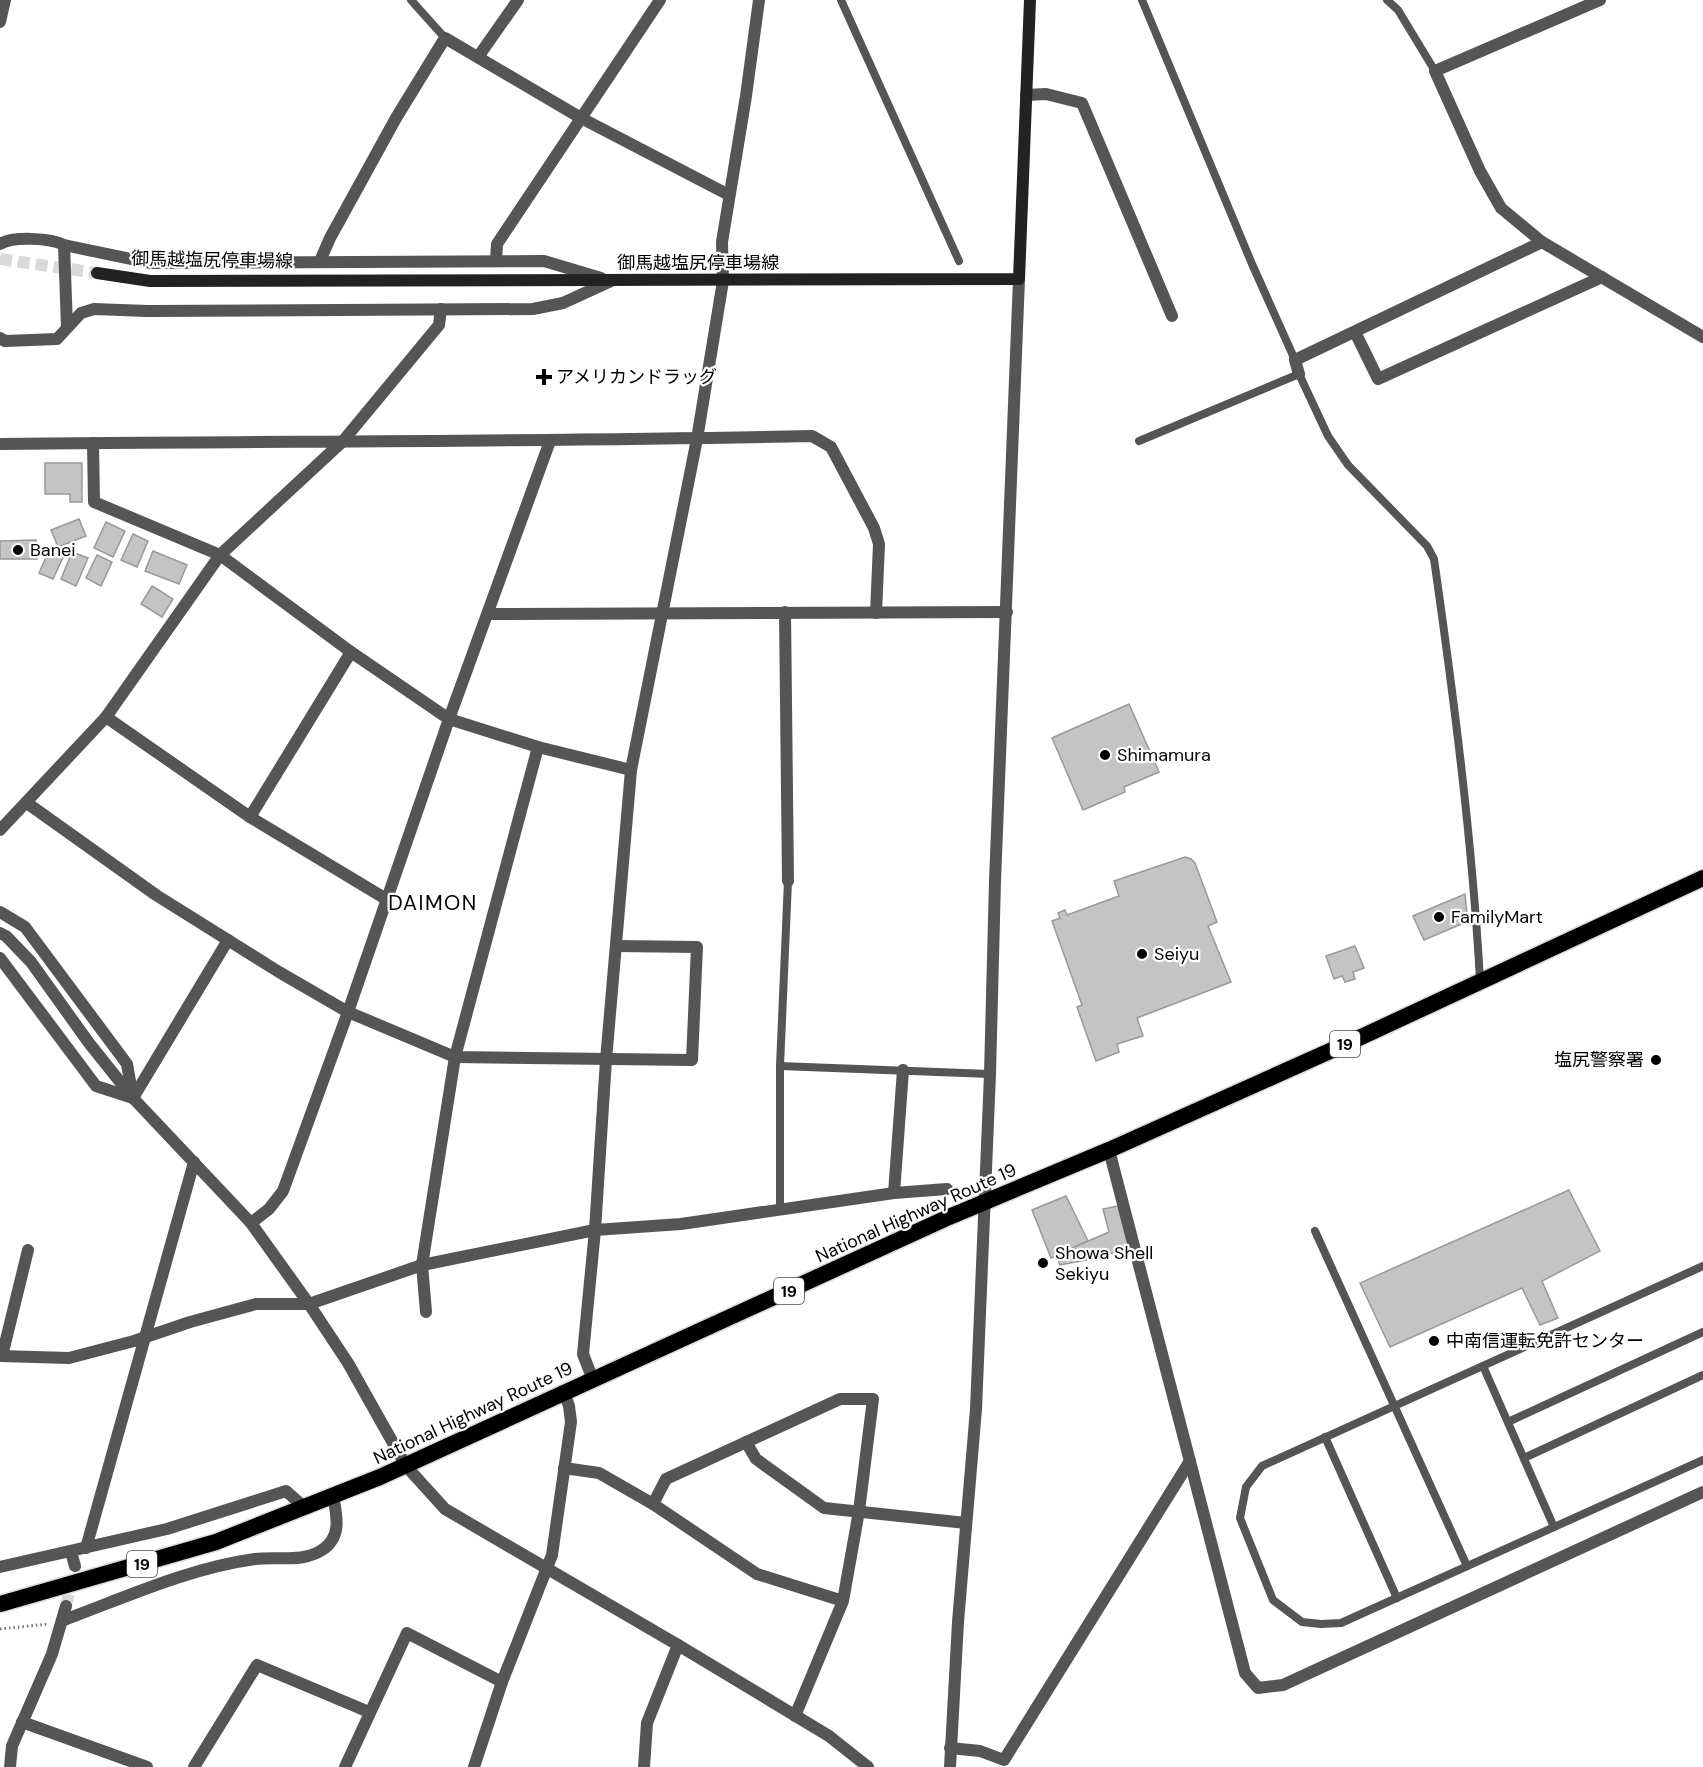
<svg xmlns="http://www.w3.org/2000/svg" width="1703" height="1767" font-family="'DM Sans','Noto Sans JP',sans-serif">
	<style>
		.building { fill: #c4c4c4; stroke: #999; stroke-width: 1.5 }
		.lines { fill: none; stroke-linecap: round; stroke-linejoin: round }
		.minor-tunnel { stroke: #d9d9d9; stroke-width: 12; stroke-dasharray: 12 6; stroke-linecap: butt }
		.secondary-tunnel { stroke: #d9d9d9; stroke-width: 12; stroke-dasharray: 12 6; stroke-linecap: butt }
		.trunk-casing { stroke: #dbdbdb; stroke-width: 19 }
		.path { stroke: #777; stroke-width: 3; stroke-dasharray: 1.5 3; stroke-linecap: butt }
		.service { stroke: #555; stroke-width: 8 }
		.minor { stroke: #555; stroke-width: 12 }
		.tertiary { stroke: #555; stroke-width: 12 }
		.secondary { stroke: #222; stroke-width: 12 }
		.trunk { stroke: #000; stroke-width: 16 }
		.poi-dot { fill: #000; stroke: #fff; stroke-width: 2 }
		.labels { text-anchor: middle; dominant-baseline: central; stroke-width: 4.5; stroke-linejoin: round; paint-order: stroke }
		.shield { fill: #fff; stroke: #4c4c4c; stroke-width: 1.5 }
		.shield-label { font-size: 16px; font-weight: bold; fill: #000 }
		.street-label { font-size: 18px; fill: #000; stroke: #fff }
		.poi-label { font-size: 18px; fill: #000; stroke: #fff; text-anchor: start }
		.quarter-label { font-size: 21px; letter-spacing: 1.5px; fill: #000; stroke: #fff }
	</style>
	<rect width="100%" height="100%" fill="#fff"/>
	<g class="building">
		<path d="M 45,463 L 82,463 L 82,502 L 70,502 L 70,494 L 45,494 Z"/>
		<path d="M 79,519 L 86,536 L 58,547 L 51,530 Z"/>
		<path d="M 106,522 L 125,531 L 113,557 L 94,548 Z"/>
		<path d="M 133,534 L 148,541 L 137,567 L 121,560 Z"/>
		<path d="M 36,540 L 37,559 L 0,559 L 0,541 Z"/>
		<path d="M 51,546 L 65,553 L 53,579 L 39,573 Z"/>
		<path d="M 153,551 L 187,565 L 179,584 L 145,571 Z"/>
		<path d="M 72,552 L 88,558 L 76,586 L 61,579 Z"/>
		<path d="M 97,555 L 112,562 L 101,586 L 86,578 Z"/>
		<path d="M 152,586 L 173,599 L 162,617 L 141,604 Z"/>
		<path d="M 1129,704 L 1159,772 L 1124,787 L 1125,792 L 1083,810 L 1052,738 Z"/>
		<path d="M 1185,857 L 1191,859 L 1195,863 L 1217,922 L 1208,926 L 1231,982 L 1137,1018 L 1143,1036 L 1117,1044 L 1119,1052 L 1096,1061 L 1077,1007 L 1082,1005 L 1052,921 L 1060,918 L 1058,913 L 1065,910 L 1067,915 L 1119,896 L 1114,881 Z"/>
		<path d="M 1465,894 L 1467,916 L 1463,917 L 1464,923 L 1424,940 L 1413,916 Z"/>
		<path d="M 1355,946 L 1364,968 L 1353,972 L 1355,979 L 1345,982 L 1342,976 L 1334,979 L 1326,956 Z"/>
		<path d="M 1569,1190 L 1600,1251 L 1542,1281 L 1558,1318 L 1540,1325 L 1522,1288 L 1390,1347 L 1360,1283 Z"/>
		<path d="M 1066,1196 L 1088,1241 L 1051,1258 L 1032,1210 Z"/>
		<path d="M 1118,1206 L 1128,1246 L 1103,1257 L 1060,1265 L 1056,1255 L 1109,1232 L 1103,1209 Z"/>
	</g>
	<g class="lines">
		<path class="minor-tunnel" d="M 66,1606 L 75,1566"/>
		<path class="secondary-tunnel" d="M 0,259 L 97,273"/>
		<defs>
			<path id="trunk" d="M 0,1604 L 216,1542 L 380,1477 L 949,1217 L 1109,1150 L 1359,1038 L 1703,878"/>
		</defs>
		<use href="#trunk" class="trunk-casing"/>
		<path class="path" d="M 0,1629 L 48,1624"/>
		<g class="service">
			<path d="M 411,0 L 445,38"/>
			<path d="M 841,0 L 959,261"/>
			<path d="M 1142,0 L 1252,264 L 1295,360"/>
			<path d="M 1387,0 L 1398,10 L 1435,71"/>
			<path d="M 1139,441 L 1299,374 L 1328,436 L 1348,465 L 1427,546 L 1434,559 C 1454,699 1472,839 1480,980"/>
			<path d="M 780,1066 L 990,1074"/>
			<path d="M 780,1211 L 780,1066 L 788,881"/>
			<path d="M 1315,1231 L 1467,1566"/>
			<path d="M 1703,1266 L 1262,1466 L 1246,1487 L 1240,1518 L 1273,1600 L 1302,1622 L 1321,1624 L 1341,1623 L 1703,1460"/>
			<path d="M 1483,1366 L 1554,1527"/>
			<path d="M 1508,1422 L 1703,1332"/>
			<path d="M 1325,1437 L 1397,1598"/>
			<path d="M 1524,1458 L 1703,1375"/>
		</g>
		<g class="minor">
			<path d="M 1600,0 L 1435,71 L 1480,171 L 1501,208 L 1542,242 L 1703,337"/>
			<path d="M 0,22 L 5,0"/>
			<path d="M 478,57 L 518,0"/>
			<path d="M 1026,95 L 1046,94 L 1082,103 L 1172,316"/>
			<path d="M 0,244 C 13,236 51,238 64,245 L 150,263 L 544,261 L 601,278"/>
			<path d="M 64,245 L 67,327"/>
			<path d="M 496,260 L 497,244 L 660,0"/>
			<path d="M 320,261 L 330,238 L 396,118 L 445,38 L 581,118 L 729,195"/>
			<path d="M 1355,332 L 1378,379 L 1602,277"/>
			<path d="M 0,338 L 5,341 L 57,339 L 81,313 L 94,309 L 147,311 L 533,309 L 563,303 L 611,281"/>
			<path d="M 1299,374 L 1295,360 L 1542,242"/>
			<path d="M 93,443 L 94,502 L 220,555 L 351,652 L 449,719 L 538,747 L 631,770"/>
			<path d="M 0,444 C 271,441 542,442 812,436 L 831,447 L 874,528 L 879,544 L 876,613"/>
			<path d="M 785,612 L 788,881"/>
			<path d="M 488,614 L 1007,612"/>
			<path d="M 106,717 L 250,817 L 386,899"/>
			<path d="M 27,803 L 156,895 L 279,972 L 348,1012 L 455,1057 L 692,1060 L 697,947 L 616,946"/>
			<path d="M 250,817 L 351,652"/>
			<path d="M 0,830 L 106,717 L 220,555 L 343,441 L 439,325 L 441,309"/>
			<path d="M 0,912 L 25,927 L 127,1064 L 133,1098"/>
			<path d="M 0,958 L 96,1086 L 133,1098"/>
			<path d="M 133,1098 L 228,940"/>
			<path d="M 1109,1150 L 1245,1673 L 1258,1688 L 1283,1685 L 1703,1492"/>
			<path d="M 894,1193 L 903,1070"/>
			<path d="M 251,1223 L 269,1209 L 283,1191 L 348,1012 L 449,719 L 550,441"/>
			<path d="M 426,1312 L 422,1265 L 455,1057 L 538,747"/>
			<path d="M 0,1356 L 69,1358 L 134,1341 L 190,1322 L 256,1304 L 309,1304 L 422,1265 L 595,1230 L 681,1224 L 894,1193 L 947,1189"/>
			<path d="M 2,1356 L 28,1250"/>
			<path d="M 593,1380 L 583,1354 L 595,1230 L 606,1060 L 631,770 L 697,439 L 723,281 L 722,242 L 746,96 L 759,0"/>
			<path d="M 746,1442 L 756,1459 L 824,1508 L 966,1523"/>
			<path d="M 564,1468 L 599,1473 L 653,1504"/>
			<path d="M 86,1548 L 194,1162"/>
			<path d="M 71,1552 L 75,1566"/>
			<path d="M 0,1567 L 167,1529 L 286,1491 L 304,1507"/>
			<path d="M 64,1620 C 126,1597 189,1568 255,1559 C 277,1556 302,1563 322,1550 C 342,1537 337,1516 333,1496"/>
			<path d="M 795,1716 L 843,1601 L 859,1511 L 873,1399 L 840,1399 L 666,1479 L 653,1504 L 757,1574 L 843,1601"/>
			<path d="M 22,1722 L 147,1767"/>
			<path d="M 950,1748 L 980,1751 L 1004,1760 L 1190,1461"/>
			<path d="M 10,1767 L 12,1746 L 52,1654 L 66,1606"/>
			<path d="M 194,1767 L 257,1665 L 369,1712"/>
			<path d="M 345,1767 L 407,1633 L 502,1682"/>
			<path d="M 474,1767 L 502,1682 L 552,1555 L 571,1422 L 569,1406 L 564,1392"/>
		</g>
		<g class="tertiary">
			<path d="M 0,933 L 6,936 L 31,962 L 89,1043 L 133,1098 L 251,1223 L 309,1304 L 348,1363 L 406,1466 L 445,1509 L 678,1645 L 829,1736 L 868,1767"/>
			<path d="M 644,1767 L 647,1723 L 678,1645"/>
			<path d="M 950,1767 L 958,1622 L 976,1409 L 990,1074 L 995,881 L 1019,279"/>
		</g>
		<path class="secondary" d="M 97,273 L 150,281 L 1019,279 L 1030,0"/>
		<use href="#trunk" class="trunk"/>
	</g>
	<g class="poi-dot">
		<path d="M541 368h6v6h6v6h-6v6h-6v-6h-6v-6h6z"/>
		<circle cx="18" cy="550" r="6"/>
		<circle cx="1105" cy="755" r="6"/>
		<circle cx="1439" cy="917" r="6"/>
		<circle cx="1142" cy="954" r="6"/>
		<circle cx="1656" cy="1060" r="6"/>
		<circle cx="1043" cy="1263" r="6"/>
		<circle cx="1434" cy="1341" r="6"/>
	</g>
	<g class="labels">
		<g class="shield">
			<rect x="1330" y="1031" width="30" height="26" rx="4.5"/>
			<rect x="774" y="1278" width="30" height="26" rx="4.5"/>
			<rect x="127" y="1551" width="30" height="26" rx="4.5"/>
		</g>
		<g class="shield-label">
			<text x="1345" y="1044">19</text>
			<text x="789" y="1291">19</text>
			<text x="142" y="1564">19</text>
		</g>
		<g class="street-label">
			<text transform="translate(212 260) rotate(1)">御馬越塩尻停車場線</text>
			<text x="698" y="263">御馬越塩尻停車場線</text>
			<text transform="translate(916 1213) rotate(-24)">National Highway Route 19</text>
			<text transform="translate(473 1413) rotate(-25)">National Highway Route 19</text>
		</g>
		<g class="poi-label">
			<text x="556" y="377">アメリカンドラッグ</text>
			<text x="30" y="550">Banei</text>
			<text x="1117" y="755">Shimamura</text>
			<text x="1451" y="917">FamilyMart</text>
			<text x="1154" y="954">Seiyu</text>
			<text x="1644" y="1060" text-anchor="end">塩尻警察署</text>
			<text x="1055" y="1253">Showa Shell<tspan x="1055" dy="21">Sekiyu</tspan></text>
			<text x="1446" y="1341">中南信運転免許センター</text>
		</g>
		<g class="quarter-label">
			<text x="433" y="903">DAIMON</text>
		</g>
	</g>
</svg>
